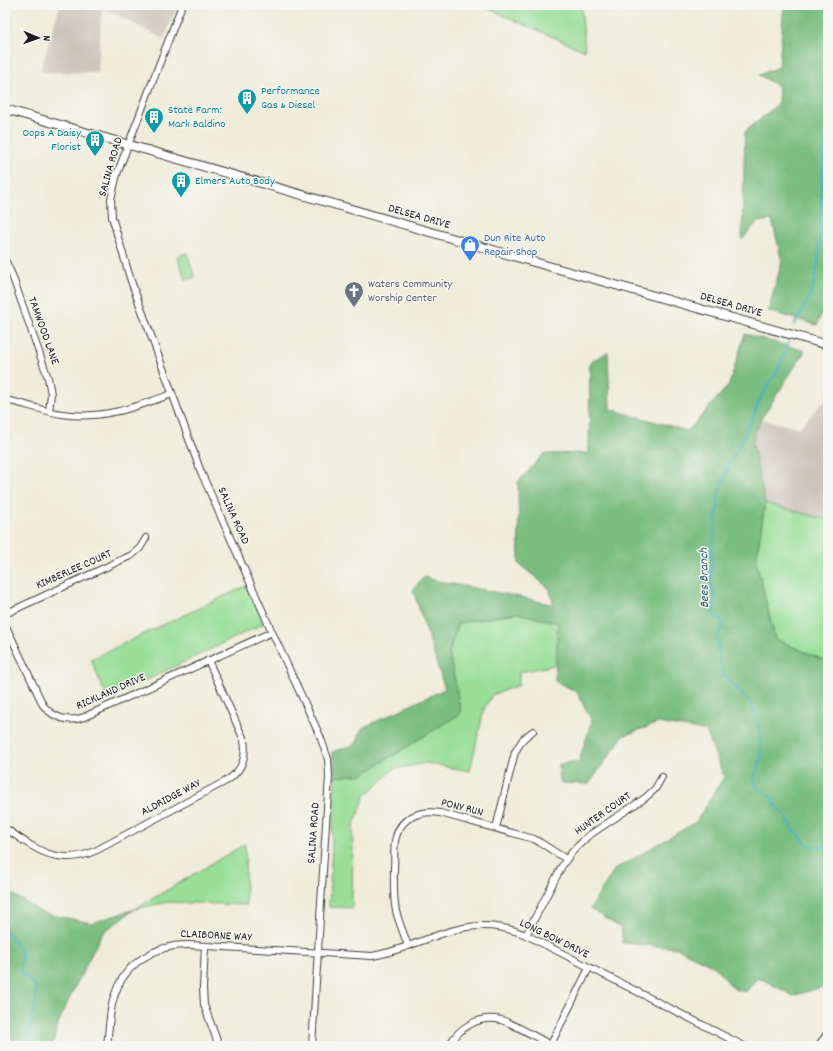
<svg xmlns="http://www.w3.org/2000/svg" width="833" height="1051" font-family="Dekko,sans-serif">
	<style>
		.industrial { fill: #cbc3b8 }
		.green { fill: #98de97; stroke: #5a7d5a }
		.forest { fill: #7abd80; stroke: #4b6c4e }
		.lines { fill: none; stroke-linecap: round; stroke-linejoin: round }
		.stream { stroke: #44b0c2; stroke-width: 2 }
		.minor-casing { stroke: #3c3b38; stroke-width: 8 }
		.major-casing { stroke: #3c3b38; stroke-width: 10 }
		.minor { stroke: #fff; stroke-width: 6 }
		.major { stroke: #fff; stroke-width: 8 }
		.labels { text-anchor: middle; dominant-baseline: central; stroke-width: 3; stroke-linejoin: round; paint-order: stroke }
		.culture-label { font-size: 12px; fill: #0d838f; stroke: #f6f6f2; text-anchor: start }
		.street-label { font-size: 12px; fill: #1c1c1c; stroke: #f6f6f2 }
		.shop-label { font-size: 12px; fill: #366cbe; stroke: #f6f6f2; text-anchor: start }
		.worship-label { font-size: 12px; fill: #5b616d; stroke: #f6f6f2; text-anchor: start }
		.water-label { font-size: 13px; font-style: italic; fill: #2e5f67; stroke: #f6f6f2 }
	</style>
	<rect width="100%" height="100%" fill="#f6f6f2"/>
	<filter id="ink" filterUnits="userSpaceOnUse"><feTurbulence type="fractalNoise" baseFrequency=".025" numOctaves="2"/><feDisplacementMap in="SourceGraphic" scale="8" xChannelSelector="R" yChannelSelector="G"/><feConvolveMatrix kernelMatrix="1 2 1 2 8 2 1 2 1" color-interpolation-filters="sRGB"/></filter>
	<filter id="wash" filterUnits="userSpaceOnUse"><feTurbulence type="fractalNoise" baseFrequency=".012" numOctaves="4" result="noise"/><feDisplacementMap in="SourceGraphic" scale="16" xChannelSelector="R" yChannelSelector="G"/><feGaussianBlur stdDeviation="0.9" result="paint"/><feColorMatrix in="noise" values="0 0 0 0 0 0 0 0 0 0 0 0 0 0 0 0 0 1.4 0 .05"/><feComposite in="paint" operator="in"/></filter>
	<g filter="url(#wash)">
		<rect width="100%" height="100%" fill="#efecd9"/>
		<g class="industrial">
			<path d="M 60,5 L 178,5 L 164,39 L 102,8 L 98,73 L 40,72 Z"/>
			<path d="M 828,388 L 828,520 L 765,503 L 752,441 L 761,419 L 799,428 L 825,400 Z"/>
		</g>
		<g class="green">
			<path d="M 480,5 L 581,5 L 585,51 Z"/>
			<path d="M 187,253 L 195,277 L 186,280 L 177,257 Z"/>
			<path d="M 765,503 L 828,520 L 828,662 L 775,639 L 756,561 Z"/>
			<path d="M 248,585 L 261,618 L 263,624 L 107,699 L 91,659 Z"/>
			<path d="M 517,613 L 559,623 L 556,665 L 519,672 L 519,685 L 492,695 L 484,709 L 470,771 L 426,763 L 394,769 L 365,796 L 353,827 L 352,908 L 329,907 L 335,777 L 363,774 L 461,713 L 449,652 L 458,623 Z"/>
			<path d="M 245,844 L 246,905 L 168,902 L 135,909 Z"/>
		</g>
		<g class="forest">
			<path d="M 784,5 L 828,5 L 828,297 L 817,325 L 768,311 L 782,262 L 772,220 L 757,222 L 742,240 L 745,132 L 778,104 L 779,87 L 759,75 L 779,67 Z"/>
			<path d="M 745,334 L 805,351 L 761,419 L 752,441 L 765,503 L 756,561 L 775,639 L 828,662 L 828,985 L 793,996 L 758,977 L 746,992 L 734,989 L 714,966 L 677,948 L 623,943 L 621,928 L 590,909 L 614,870 L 696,822 L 724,777 L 706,731 L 658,723 L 623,736 L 589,784 L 560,783 L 559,764 L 579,761 L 592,721 L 577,692 L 555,681 L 558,623 L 517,613 L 458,623 L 449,652 L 461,713 L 363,774 L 335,777 L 332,752 L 356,744 L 362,728 L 445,689 L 413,590 L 423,577 L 442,582 L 520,597 L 554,605 L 549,588 L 519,564 L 518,482 L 544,454 L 589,453 L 590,362 L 608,352 L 610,409 L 688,431 L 729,385 Z"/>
			<path d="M 5,889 L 42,913 L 92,923 L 135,909 L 102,933 L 72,993 L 57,1026 L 53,1046 L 5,1046 Z"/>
		</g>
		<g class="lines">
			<g class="stream">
				<path d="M 794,325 L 810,297 L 815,279 L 819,254 L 823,168 L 828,121"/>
				<path d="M 789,341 L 778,371 L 762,395 L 744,437 L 730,462 L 724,477 L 719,493 L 712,552 L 711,583 L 716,601 L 713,613 L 721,620 L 723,624 L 717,640 L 721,669 L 728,680 L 746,697 L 752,708 L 760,730 L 761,754 L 760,762 L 754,777 L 755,784 L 760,790 L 771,797 L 776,805 L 786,816 L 793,830 L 801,836 L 805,843 L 808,845 L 815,847 L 828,847"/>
				<path d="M 5,929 L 22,953 L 20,971 C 23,978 33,979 35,987 C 39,997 32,1016 30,1027 C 29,1033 29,1040 29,1046"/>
			</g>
		</g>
	</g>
	<g filter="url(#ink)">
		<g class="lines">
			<defs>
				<g id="minor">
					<path d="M 182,5 L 117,174 L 111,199 L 112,217 L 131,281 L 201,472 L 272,632 L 320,736 L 328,759 L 329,776 L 312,1046"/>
					<path d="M 5,260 L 12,275 L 48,378 L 51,394 L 49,411"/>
					<path d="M 5,400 C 24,403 42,411 62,414 C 101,420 136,407 172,394"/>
					<path d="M 5,614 L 132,555 L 140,548 L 146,538"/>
					<path d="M 5,624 L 43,705 C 53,718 69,723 84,717 L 272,632"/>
					<path d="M 5,828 C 35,849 59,868 97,850 L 226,781 C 242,771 247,758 244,740 L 208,660"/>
					<path d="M 496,828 L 515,752 L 523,739 L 533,731"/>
					<path d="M 526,935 L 562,866 L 572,852 L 588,836 L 645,798 L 655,789 L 662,777"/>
					<path d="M 205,946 L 203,988 L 204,1005 L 219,1046"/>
					<path d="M 408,946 C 404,934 399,923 396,911 C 393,897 394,882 394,868 C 395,858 393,846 396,837 C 401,816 422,810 440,813 L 534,839 L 541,843 L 566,859"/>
					<path d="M 107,1046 C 109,1030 109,1012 114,997 C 124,963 156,944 190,945 L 372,956 C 385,954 396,950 408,946 C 452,930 480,916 526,935 L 744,1046"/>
					<path d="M 449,1046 C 459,1027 479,1015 501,1020 C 515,1024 537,1038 551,1045"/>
					<path d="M 550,1046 L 589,968"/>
					<path d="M 818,1046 L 828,1033"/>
				</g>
				<path id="major" d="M 5,109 L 534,262 L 828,345"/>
			</defs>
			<use href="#minor" class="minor-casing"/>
			<use href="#major" class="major-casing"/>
			<use href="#minor" class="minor"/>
			<use href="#major" class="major"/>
		</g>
	</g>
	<defs>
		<symbol id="building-pin" viewBox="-11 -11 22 30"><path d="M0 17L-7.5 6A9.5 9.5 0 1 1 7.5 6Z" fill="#0f9aa8" stroke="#f6f6f2"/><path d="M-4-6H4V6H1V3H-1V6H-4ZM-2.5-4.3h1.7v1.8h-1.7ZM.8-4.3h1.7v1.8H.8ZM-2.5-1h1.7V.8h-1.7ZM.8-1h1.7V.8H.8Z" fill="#fff"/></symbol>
		<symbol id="shop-pin" viewBox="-11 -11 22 30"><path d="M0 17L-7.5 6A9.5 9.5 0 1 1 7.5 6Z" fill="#3f7fe0" stroke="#f6f6f2"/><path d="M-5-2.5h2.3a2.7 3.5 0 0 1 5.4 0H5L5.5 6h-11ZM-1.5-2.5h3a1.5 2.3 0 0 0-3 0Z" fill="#fff"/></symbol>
		<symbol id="church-pin" viewBox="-11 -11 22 30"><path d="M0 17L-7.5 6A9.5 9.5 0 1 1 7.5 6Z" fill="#6b7280" stroke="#f6f6f2"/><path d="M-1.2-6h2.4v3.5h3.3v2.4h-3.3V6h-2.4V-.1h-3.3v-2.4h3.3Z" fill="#fff"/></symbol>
	</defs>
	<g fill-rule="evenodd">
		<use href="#building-pin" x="236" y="87" width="22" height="30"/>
		<use href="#building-pin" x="143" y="106" width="22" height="30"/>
		<use href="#building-pin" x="84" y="129" width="22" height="30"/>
		<use href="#building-pin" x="170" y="170" width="22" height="30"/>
		<use href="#shop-pin" x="459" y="234" width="22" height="30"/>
		<use href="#church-pin" x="343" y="280" width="22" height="30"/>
	</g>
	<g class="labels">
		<g class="culture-label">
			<text x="261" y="91">Performance<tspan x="261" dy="14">Gas &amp; Diesel</tspan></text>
			<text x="168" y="110">State Farm:<tspan x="168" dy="14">Mark Baldino</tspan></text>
			<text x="81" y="133" text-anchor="end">Oops A Daisy<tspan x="81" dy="14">Florist</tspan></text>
			<text x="195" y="181">Elmers Auto Body</text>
		</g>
		<g class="street-label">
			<text transform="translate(111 167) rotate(-74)">SALINA ROAD</text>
			<text transform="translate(419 217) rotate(16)">DELSEA DRIVE</text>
			<text transform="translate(731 305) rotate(16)">DELSEA DRIVE</text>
			<text transform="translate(43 331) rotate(70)">TAMWOOD LANE</text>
			<text transform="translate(233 516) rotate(66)">SALINA ROAD</text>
			<text transform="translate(74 570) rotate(-24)">KIMBERLEE COURT</text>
			<text transform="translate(111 692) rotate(-24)">RICKLAND DRIVE</text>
			<text transform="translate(171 798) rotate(-28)">ALDRIDGE WAY</text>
			<text transform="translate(462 808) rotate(14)">PONY RUN</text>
			<text transform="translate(603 814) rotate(-35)">HUNTER COURT</text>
			<text transform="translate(314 833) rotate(-86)">SALINA ROAD</text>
			<text transform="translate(216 936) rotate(3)">CLAIBORNE WAY</text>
			<text transform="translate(554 939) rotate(26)">LONG BOW DRIVE</text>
		</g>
		<g class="shop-label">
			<text x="484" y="238">Dun Rite Auto<tspan x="484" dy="14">Repair Shop</tspan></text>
		</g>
		<g class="worship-label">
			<text x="368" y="284">Waters Community<tspan x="368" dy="14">Worship Center</tspan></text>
		</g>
		<g class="water-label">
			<text transform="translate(705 578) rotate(-91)">Bees Branch</text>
		</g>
	</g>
	<rect width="833" height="1051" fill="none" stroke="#f6f6f2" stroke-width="20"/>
	<g transform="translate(38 38) rotate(92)" stroke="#f6f6f2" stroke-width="3" paint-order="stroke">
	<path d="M0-3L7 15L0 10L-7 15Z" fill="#1c1c1c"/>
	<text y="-6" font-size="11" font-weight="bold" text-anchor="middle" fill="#1c1c1c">N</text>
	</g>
</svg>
